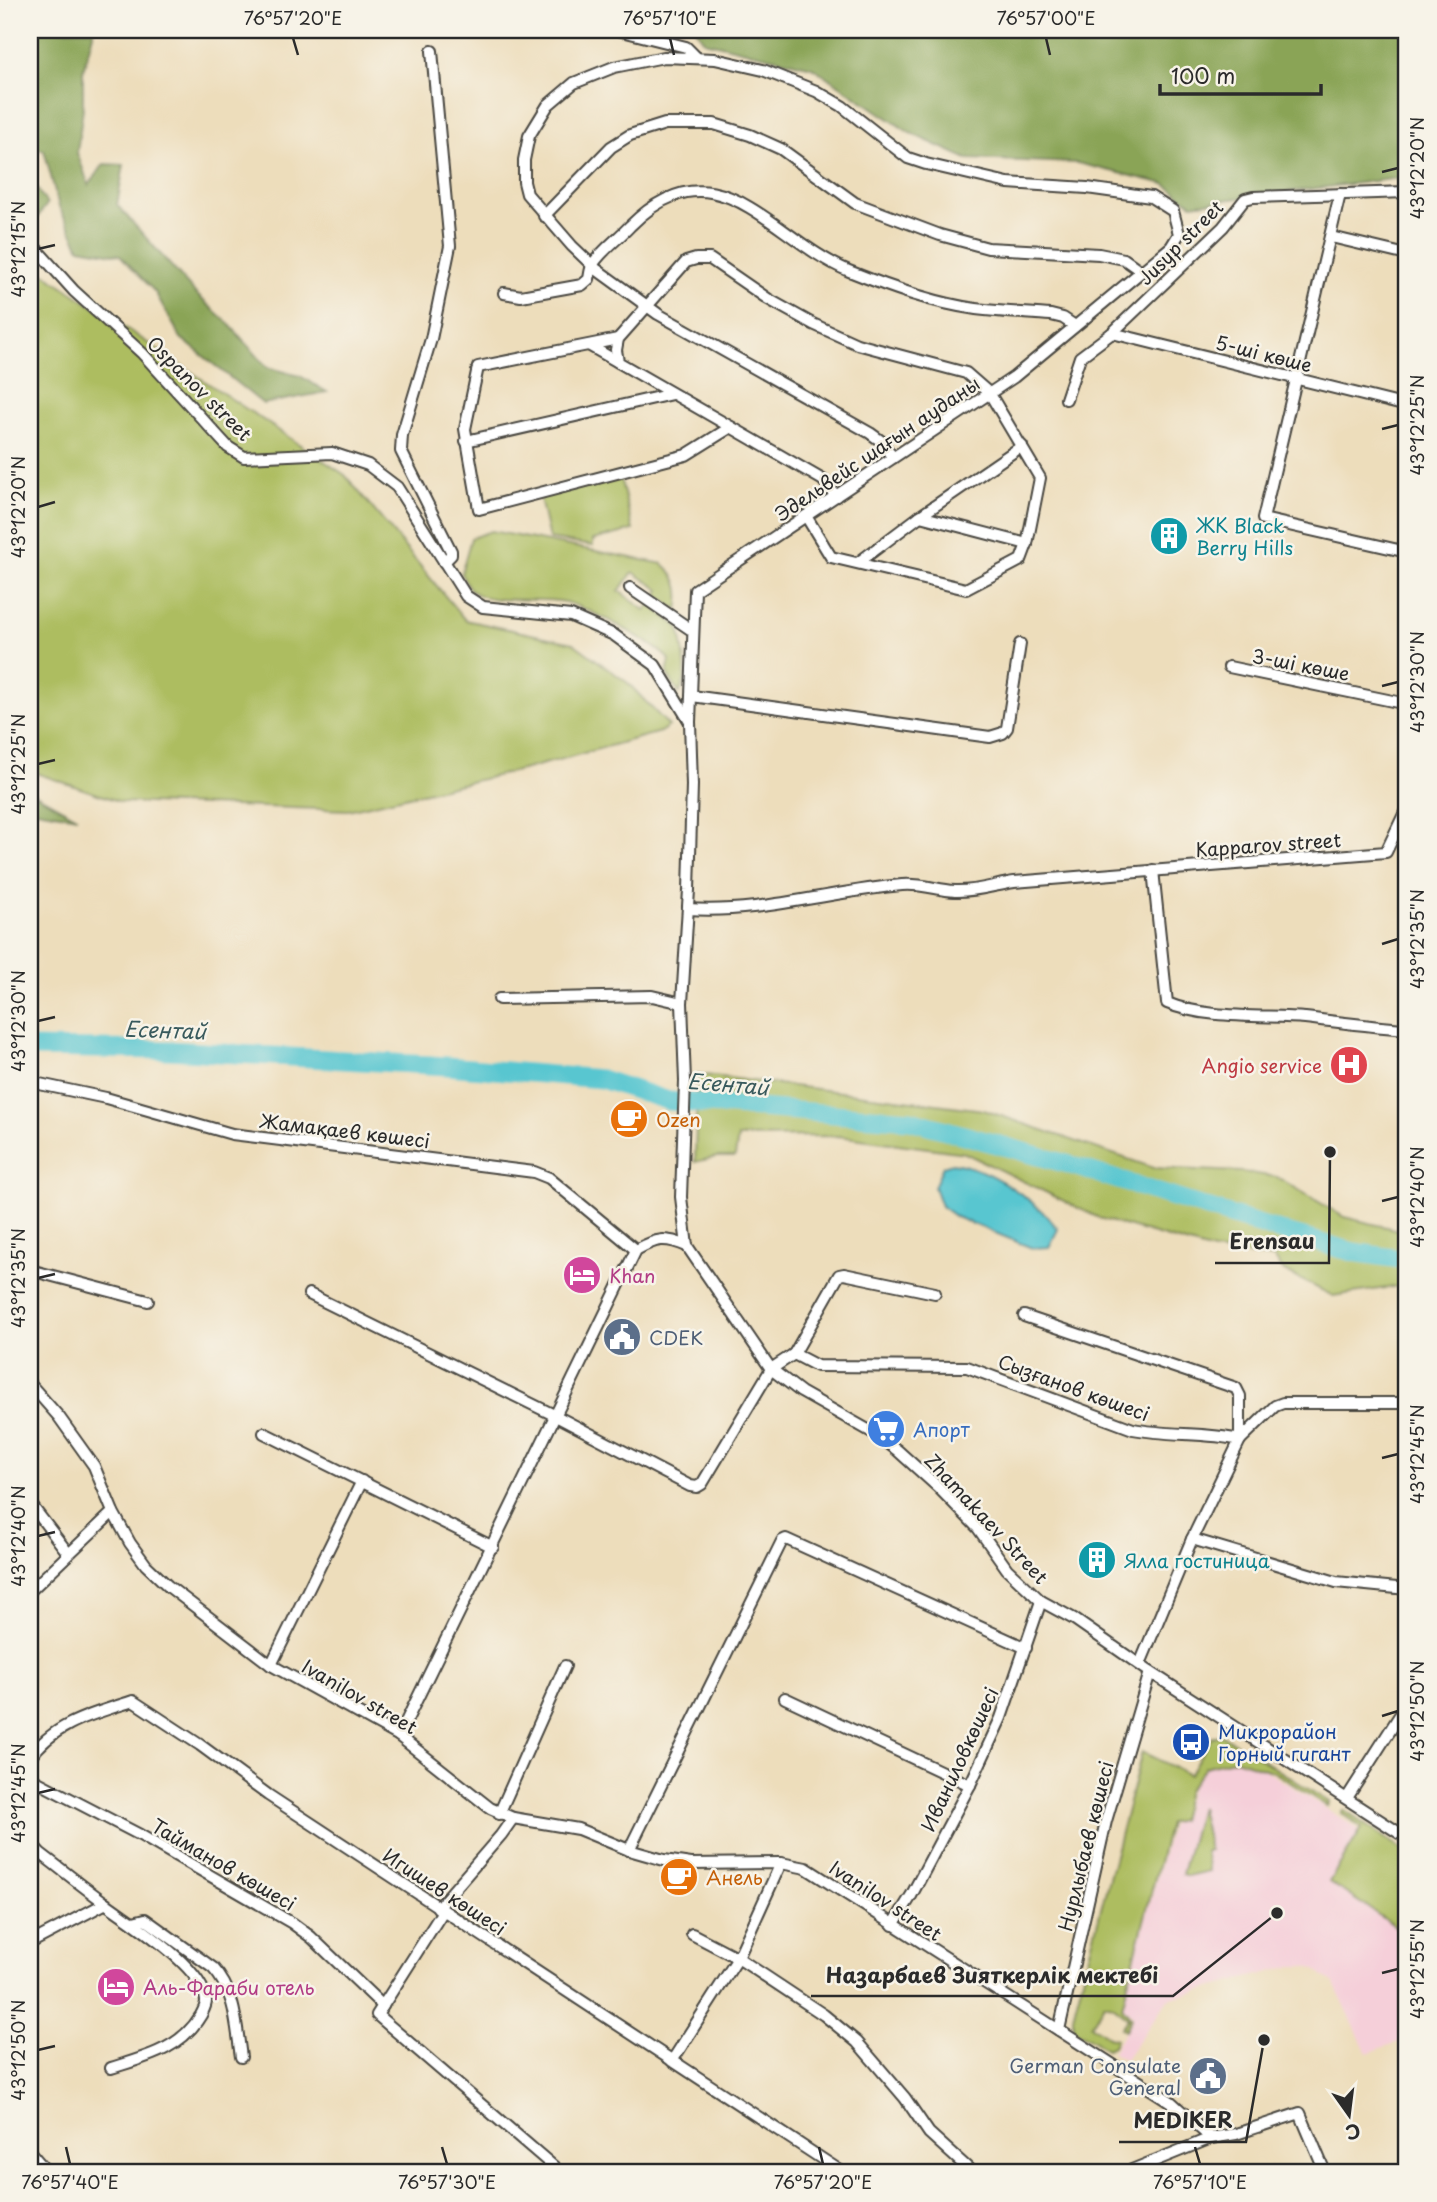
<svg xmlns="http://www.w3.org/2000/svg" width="1437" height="2202" font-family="'Playpen Sans',sans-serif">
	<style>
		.built { fill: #f5cfd9 }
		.green { fill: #adbd60; stroke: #6c7446; stroke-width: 2 }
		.forest { fill: #8aa456; stroke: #5a6840; stroke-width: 2 }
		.water { fill: #59c6d0; stroke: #42787e; stroke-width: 2 }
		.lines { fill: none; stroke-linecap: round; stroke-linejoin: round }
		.river { stroke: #59c6d0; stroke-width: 19 }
		.minor-casing { stroke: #484641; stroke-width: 14 }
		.minor { stroke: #fff; stroke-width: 10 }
		.ticks { fill: none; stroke: #2b2b2b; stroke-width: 2.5 }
		.labels { text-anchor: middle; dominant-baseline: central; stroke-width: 5; stroke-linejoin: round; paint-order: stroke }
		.street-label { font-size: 19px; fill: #2b2b2b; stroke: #f7f3e8 }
		.culture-label { font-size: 19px; fill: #0d838f; stroke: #f7f3e8; text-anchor: start }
		.health-label { font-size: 19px; fill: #be3a42; stroke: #f7f3e8; text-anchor: end }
		.food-label { font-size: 19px; fill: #c56008; stroke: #f7f3e8; text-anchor: start }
		.hotel-label { font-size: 19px; fill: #b23c85; stroke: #f7f3e8; text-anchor: start }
		.service-label { font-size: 19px; fill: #4e5e75; stroke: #f7f3e8; text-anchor: start }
		.shop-label { font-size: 19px; fill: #366cbe; stroke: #f7f3e8; text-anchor: start }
		.transit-label { font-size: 19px; fill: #164399; stroke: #f7f3e8; text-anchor: start }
		.water-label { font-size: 21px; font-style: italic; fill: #395a5d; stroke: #f7f3e8 }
		.leader { fill: none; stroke: #2b2b2b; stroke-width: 2.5 }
		.callout-dot { fill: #2b2b2b; stroke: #f7f3e8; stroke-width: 2.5 }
		.callout-label { font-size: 21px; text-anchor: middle; font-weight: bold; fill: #2b2b2b; stroke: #f7f3e8; stroke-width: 5; stroke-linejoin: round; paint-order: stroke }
		.neatline { fill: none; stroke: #2b2b2b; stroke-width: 2.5 }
		.ticks-label { font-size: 18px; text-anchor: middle; fill: #2b2b2b }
	</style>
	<rect width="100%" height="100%" fill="#f7f3e8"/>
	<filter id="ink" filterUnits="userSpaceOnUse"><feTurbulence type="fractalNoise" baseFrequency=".0143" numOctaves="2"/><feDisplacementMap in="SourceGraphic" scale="14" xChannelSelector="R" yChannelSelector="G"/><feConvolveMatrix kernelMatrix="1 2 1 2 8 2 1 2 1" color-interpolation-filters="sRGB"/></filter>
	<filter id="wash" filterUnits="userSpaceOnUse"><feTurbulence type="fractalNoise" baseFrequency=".00686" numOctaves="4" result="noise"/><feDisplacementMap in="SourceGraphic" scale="28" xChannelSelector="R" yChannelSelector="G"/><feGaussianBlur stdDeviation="1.57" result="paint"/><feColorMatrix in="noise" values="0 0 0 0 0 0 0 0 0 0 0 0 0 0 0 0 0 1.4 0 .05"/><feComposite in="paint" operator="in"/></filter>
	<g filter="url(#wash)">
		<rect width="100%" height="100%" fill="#edddbb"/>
		<path class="built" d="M 1221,1742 L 1407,1860 L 1407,2039 L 1367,2053 L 1334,1984 L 1318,1971 L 1304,1966 L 1293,1966 L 1168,1999 L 1125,2060 L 1112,2053 L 1132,2020 L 1132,2016 L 1123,2006 L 1171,1824 L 1181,1820 L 1192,1783 Z"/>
		<g class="green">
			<path d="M 30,264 L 345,475 L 465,620 L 573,643 L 628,683 L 669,726 L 660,732 L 526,769 L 348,810 L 121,802 L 30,771 Z"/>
			<path d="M 619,473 L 633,530 L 593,540 L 593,546 L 549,539 L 539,494 Z"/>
			<path d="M 491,531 L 663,564 C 678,577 682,590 678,610 L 657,595 L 660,590 L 633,572 L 619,591 L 645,610 L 650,605 L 679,627 C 682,645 691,677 679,693 L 667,674 L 670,660 C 651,641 591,609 565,602 C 541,596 492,605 473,592 C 468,588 465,580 461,574 L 471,538 Z"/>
			<path d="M 697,1074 L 984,1110 L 1154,1168 L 1242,1172 L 1277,1177 L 1344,1217 L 1407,1232 L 1407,1285 L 1333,1296 L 1284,1271 L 1274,1258 L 1213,1251 L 1099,1218 L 965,1153 L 838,1136 L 738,1137 L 735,1157 L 717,1157 L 695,1162 Z"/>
			<path d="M 1215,1736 L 1223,1736 L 1234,1742 L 1329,1802 L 1327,1806 L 1274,1772 L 1236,1759 L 1205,1767 L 1187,1791 L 1180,1820 L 1169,1823 L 1122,2007 L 1131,2018 L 1125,2030 L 1121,2028 L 1128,2018 L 1113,2006 L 1104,2004 L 1091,2025 L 1108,2037 L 1116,2039 L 1113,2046 L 1107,2049 L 1076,2031 L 1073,2027 L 1073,2016 L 1142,1752 L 1189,1775 L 1211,1738 Z"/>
			<path d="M 1200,1807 L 1209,1850 L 1205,1851 L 1209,1871 L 1187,1876 L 1182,1874 Z"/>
			<path d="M 1343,1810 L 1407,1853 L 1407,1934 L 1329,1882 L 1362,1828 L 1341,1813 Z"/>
		</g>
		<g class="forest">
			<path d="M 30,30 L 94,30 L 83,71 L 83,108 L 77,153 L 89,185 L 104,164 L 124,165 L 117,205 L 195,293 L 229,324 L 267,367 L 300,376 L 327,392 L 263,404 L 181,338 L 155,292 L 120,255 L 80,248 L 59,207 L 44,150 L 30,148 Z"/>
			<path d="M 696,30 L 1407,30 L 1407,177 L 1192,204 L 1165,184 L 1077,163 L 967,159 L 910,133 L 812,67 L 704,41 Z"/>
			<path d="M 30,178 L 47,204 L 37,218 L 30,212 Z"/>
			<path d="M 30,791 L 77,817 L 30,809 Z"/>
		</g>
		<path class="water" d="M 952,1163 C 988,1167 1036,1200 1058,1229 L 1049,1247 L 1032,1248 L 956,1217 L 941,1206 L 934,1187 L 943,1166 Z"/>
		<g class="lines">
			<path class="river" d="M 30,1048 L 168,1050 L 447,1066 L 601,1079 L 669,1101 L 910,1120 L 1064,1163 L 1293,1235 L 1353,1252 L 1407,1260"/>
		</g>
	</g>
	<g filter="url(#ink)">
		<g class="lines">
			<defs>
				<g id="minor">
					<path d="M 618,30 L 686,47 L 697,58"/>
					<path d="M 432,51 L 450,246 L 431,339 L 402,435 L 401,451 L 451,551 L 451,555 L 444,562"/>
					<path d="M 1340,194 L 1263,519 L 1407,552"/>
					<path d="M 544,216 L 611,147 L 630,135 L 665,124 L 714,124 L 750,135 L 781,149 L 855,203 L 940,235 L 988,248 L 1099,254 L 1124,259 L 1141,271"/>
					<path d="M 1331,237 L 1407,255"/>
					<path d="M 30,242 L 74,291 L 142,353 L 228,447 L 244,457 L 332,453 L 368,465 L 397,487 L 466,596 L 483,607 L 571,616 L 614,635 L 655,665 L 690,722"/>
					<path d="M 504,293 L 521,296 L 582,285 L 589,279 C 590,275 590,268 593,264 C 602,250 619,238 630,226 C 717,139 770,238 849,271 C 889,287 933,303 976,309 C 1001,312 1026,313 1051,315 L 1063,318 L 1075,326"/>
					<path d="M 1112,333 L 1407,406"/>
					<path d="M 618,339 L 478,367 L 465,429 L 479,509 L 686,455 L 731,427"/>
					<path d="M 590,346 L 618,362"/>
					<path d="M 1066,399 L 1080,357 L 1112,333 L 1223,227 L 1245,199 L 1253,197 L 1407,192"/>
					<path d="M 466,441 L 672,394"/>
					<path d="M 893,458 L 881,441 L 870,433 L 658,314 L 596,269 L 572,246 L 527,194 L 524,182 L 524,160 L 529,136 L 548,105 L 574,83 L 614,67 L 664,57 L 715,59 L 763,70 L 816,91 L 842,106 L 908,158 L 926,164 L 1008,183 L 1087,188 L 1151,197 L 1173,211 L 1179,234 L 1171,247 L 1014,377 L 695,590 L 690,722 L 692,785 L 689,890 L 682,1003 L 685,1081 L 681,1197 L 687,1246 L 771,1369 L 801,1392 L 877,1435 L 897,1450 L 938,1487 L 978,1528 L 1007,1569 L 1041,1601 L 1074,1619 L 1150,1672 L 1407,1838"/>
					<path d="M 806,516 L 831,557 L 966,589 L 1021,560 L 1027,544 L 1040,478 L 990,394 L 966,373 L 857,344 L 813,324 L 768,299 L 710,259 L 696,259 L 686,262 L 618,339 L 616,350 L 618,362 L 823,480 L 836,496"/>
					<path d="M 920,516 L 1027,544"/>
					<path d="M 859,562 L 920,516 L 1022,446"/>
					<path d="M 630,588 L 693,631"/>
					<path d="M 1229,667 L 1407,704"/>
					<path d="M 692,696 L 990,737 L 1003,733 L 1007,728 L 1020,644"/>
					<path d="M 1153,870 L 1167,1003 C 1204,1019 1264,1015 1305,1018 C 1339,1022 1373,1027 1407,1029"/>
					<path d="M 688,909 C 760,914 831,891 902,885 C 921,883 937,890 955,891 C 975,892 995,885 1014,882 L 1386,852 L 1407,808"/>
					<path d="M 499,999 L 652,996 L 682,1003"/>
					<path d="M 30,1082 L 106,1098 L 232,1134 L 534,1172 L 549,1178 L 636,1250"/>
					<path d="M 30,1270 L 148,1301"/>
					<path d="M 309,1294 L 554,1415 L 690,1486 L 697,1487 L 702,1484 L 771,1369 L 794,1354 L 817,1366 L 967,1367 L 1133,1429 C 1169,1436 1205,1432 1240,1440"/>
					<path d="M 1024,1316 L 1236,1388 L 1240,1396 L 1240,1440"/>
					<path d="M 794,1354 L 839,1275 L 844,1274 L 935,1293"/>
					<path d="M 30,1384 L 59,1417 L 94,1466 L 113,1512 L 130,1543 L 146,1565 L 168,1586 L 271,1665 L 399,1736 L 490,1808 L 513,1818 L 578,1829 L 629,1850 L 664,1860 L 691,1864 L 781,1863 L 806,1868 L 1171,2102 L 1211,2138"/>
					<path d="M 264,1433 L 493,1547"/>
					<path d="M 30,1507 L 32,1506 L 68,1553"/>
					<path d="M 1192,1539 L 1336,1582 L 1407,1589"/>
					<path d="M 30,1591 L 113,1512"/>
					<path d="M 1140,1664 L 1192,1539 L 1240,1440 L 1275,1406 L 1283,1403 L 1407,1403"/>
					<path d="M 271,1665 L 362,1481"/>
					<path d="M 785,1698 L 970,1785"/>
					<path d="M 399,1736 C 479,1575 556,1411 636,1250 C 657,1238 665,1237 687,1246"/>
					<path d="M 30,1758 C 53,1723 96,1713 133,1701 L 200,1745 L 268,1795 L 842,2172"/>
					<path d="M 30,1778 L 140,1835 L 292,1923 L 311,1937 L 383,2006"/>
					<path d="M 1347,1798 L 1407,1704"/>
					<path d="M 499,1814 L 565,1666"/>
					<path d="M 30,1842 L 40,1853 C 61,1869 82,1886 104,1902 C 129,1921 204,1967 206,2001 C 206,2006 203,2011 201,2015 C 181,2049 146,2057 111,2068"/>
					<path d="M 629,1850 L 782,1541 L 786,1539 L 1026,1648"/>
					<path d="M 438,1908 L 501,1835 L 513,1818"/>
					<path d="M 443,1911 L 377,2015 L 560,2172"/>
					<path d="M 133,1922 L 145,1919 L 213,1968 C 236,1993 236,2025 241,2057"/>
					<path d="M 893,1925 L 911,1896 L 970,1785 L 1001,1718 L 1041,1601"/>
					<path d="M 692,1934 L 738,1958 L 824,2015 L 857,2042 L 905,2098 L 929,2133 L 972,2172"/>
					<path d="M 30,1943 L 106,1903"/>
					<path d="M 1059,2030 L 1106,1821 L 1150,1672"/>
					<path d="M 672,2061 L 738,1958 L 781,1863"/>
					<path d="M 30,2152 L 47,2172"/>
					<path d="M 1127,2172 L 1211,2138 L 1236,2134 L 1300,2113 L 1325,2172"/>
				</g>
			</defs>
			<use href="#minor" class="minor-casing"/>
			<use href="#minor" class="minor"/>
		</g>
	</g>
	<path class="ticks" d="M 293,38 L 298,55M 670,38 L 674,55M 1046,38 L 1050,55M 1382,172 L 1398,168M 38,249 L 55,245M 1382,429 L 1398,425M 38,507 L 55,502M 1382,686 L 1398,682M 38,764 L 55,760M 1382,944 L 1398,939M 38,1021 L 55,1017M 1382,1201 L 1398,1197M 38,1278 L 55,1274M 1382,1458 L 1398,1454M 38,1536 L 55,1532M 1382,1716 L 1398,1711M 38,1793 L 55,1789M 1382,1973 L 1398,1969M 38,2050 L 55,2046M 66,2147 L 70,2164M 442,2147 L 447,2164M 819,2147 L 823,2164M 1195,2147 L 1200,2164"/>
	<defs>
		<symbol id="building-disc" viewBox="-11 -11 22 22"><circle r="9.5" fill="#0f9aa8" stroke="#f7f3e8"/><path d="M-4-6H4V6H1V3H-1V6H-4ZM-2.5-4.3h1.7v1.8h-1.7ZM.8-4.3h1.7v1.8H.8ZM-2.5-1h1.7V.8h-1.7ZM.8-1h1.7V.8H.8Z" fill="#fff"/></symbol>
		<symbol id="hospital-disc" viewBox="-11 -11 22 22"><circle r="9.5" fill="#e0444e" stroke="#f7f3e8"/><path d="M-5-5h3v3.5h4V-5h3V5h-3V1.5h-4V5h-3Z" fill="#fff"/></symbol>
		<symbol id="cafe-disc" viewBox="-11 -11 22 22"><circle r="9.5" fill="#e8710a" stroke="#f7f3e8"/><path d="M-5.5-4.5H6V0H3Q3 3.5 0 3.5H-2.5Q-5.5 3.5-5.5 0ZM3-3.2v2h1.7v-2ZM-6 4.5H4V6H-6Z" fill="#fff"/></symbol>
		<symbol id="hotel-disc" viewBox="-11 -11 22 22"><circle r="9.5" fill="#d1479c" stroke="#f7f3e8"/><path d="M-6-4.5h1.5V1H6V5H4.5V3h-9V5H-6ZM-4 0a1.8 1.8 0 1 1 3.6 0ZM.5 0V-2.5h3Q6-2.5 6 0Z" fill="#fff"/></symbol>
		<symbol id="civic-disc" viewBox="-11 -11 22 22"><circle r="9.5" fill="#5c6f8a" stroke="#f7f3e8"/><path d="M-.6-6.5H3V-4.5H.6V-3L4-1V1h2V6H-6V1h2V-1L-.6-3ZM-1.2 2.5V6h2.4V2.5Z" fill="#fff"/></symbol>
		<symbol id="supermarket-disc" viewBox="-11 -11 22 22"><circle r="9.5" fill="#3f7fe0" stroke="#f7f3e8"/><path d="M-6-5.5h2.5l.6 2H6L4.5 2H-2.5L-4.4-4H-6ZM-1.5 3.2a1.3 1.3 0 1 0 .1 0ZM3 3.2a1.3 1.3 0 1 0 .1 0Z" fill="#fff"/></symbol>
		<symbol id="bus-disc" viewBox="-11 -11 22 22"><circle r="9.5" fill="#1a4fb4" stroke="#f7f3e8"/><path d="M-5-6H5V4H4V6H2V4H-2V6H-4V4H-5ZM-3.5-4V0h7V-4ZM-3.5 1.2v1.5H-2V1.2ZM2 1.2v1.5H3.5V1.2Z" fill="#fff"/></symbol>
	</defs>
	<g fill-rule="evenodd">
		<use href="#building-disc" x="1147" y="514" width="44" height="44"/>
		<use href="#hospital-disc" x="1327" y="1043" width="44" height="44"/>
		<use href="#cafe-disc" x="607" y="1097" width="44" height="44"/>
		<use href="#hotel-disc" x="560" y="1253" width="44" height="44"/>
		<use href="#civic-disc" x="600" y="1315" width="44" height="44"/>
		<use href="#supermarket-disc" x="864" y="1407" width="44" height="44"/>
		<use href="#building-disc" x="1075" y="1538" width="44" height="44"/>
		<use href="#bus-disc" x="1169" y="1720" width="44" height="44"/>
		<use href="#cafe-disc" x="657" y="1855" width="44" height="44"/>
		<use href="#hotel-disc" x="94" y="1965" width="44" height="44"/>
		<use href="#civic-disc" x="1186" y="2054" width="44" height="44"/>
	</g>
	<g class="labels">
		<g class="street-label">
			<text transform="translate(1180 242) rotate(-45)">Jusyp street</text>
			<text transform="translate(1264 353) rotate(14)">5-ші көше</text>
			<text transform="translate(200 388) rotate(45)">Ospanov street</text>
			<text transform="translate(877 448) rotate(-34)">Эдельвейс шағын ауданы</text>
			<text transform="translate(1301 664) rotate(11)">3-ші көше</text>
			<text transform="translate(1268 844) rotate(-4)">Kapparov street</text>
			<text transform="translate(345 1130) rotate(7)">Жамақаев көшесі</text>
			<text transform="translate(1074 1387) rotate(20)">Сызғанов көшесі</text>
			<text transform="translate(987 1518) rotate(47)">Zhamakaev Street</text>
			<text transform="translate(360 1696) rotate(30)">Ivanilov street</text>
			<text transform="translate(959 1759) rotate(-65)">Иваниловкөшесі</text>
			<text transform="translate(1085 1846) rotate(-76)">Нурлыбаев көшесі</text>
			<text transform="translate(224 1864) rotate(30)">Тайманов көшесі</text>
			<text transform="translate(445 1891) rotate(33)">Игишев көшесі</text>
			<text transform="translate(886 1900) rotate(33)">Ivanilov street</text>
		</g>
		<g class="culture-label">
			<text x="1196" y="525">ЖК Black<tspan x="1196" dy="22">Berry Hills</tspan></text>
			<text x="1124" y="1560">Ялла гостиница</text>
		</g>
		<g class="health-label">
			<text x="1322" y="1065">Angio service</text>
		</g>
		<g class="food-label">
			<text x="656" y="1119">Ozen</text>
			<text x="706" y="1877">Анель</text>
		</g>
		<g class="hotel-label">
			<text x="609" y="1275">Khan</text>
			<text x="143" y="1987">Аль-Фараби отель</text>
		</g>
		<g class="service-label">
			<text x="649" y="1337">CDEK</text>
			<text x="1181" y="2065" text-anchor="end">German Consulate<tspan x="1181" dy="22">General</tspan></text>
		</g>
		<g class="shop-label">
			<text x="913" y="1429">Апорт</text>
		</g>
		<g class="transit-label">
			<text x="1218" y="1731">Микрорайон<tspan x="1218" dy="22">Горный гигант</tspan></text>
		</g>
		<g class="water-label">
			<text transform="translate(165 1029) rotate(2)">Есентай</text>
			<text transform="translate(728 1083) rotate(5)">Есентай</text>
		</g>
	</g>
	<path class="leader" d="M1330 1152L1329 1263H1215M1277 1913L1173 1996H811M1264 2040L1246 2142H1119"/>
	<g class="callout-dot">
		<circle cx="1330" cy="1152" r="7"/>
		<circle cx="1277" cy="1913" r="7"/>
		<circle cx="1264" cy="2040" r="7"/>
	</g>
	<g class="callout-label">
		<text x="1272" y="1249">Erensau</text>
		<text x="992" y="1983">Назарбаев Зияткерлік мектебі</text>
		<text x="1183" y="2128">MEDIKER</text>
	</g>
	<rect width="1437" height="2202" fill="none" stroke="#f7f3e8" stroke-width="77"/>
	<g transform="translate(1349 2115) rotate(166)" stroke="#f7f3e8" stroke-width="5" paint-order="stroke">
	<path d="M0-5L12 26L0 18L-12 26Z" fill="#2b2b2b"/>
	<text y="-10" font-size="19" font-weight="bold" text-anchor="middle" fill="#2b2b2b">С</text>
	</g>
	<path d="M1160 84v10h161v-10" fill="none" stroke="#2b2b2b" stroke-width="3.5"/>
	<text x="1171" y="84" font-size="21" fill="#2b2b2b" stroke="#f7f3e8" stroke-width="5" paint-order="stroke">100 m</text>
	<rect x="38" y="38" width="1360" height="2126" class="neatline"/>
	<g class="ticks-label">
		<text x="293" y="25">76°57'20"E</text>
		<text x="670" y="25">76°57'10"E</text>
		<text x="1046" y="25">76°57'00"E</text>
		<text transform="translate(1418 168) rotate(-90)" y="6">43°12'20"N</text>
		<text transform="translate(19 249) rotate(-90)" y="6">43°12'15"N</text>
		<text transform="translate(1418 425) rotate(-90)" y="6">43°12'25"N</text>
		<text transform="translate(19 507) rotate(-90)" y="6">43°12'20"N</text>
		<text transform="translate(1418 682) rotate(-90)" y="6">43°12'30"N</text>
		<text transform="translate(19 764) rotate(-90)" y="6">43°12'25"N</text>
		<text transform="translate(1418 939) rotate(-90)" y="6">43°12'35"N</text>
		<text transform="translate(19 1021) rotate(-90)" y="6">43°12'30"N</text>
		<text transform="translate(1418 1197) rotate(-90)" y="6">43°12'40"N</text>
		<text transform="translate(19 1278) rotate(-90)" y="6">43°12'35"N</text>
		<text transform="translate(1418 1454) rotate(-90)" y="6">43°12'45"N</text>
		<text transform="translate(19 1536) rotate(-90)" y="6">43°12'40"N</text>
		<text transform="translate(1418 1711) rotate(-90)" y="6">43°12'50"N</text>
		<text transform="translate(19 1793) rotate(-90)" y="6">43°12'45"N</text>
		<text transform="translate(1418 1969) rotate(-90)" y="6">43°12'55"N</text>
		<text transform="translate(19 2050) rotate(-90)" y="6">43°12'50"N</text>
		<text x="70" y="2189">76°57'40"E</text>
		<text x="447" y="2189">76°57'30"E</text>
		<text x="823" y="2189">76°57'20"E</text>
		<text x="1200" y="2189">76°57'10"E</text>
	</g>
</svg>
